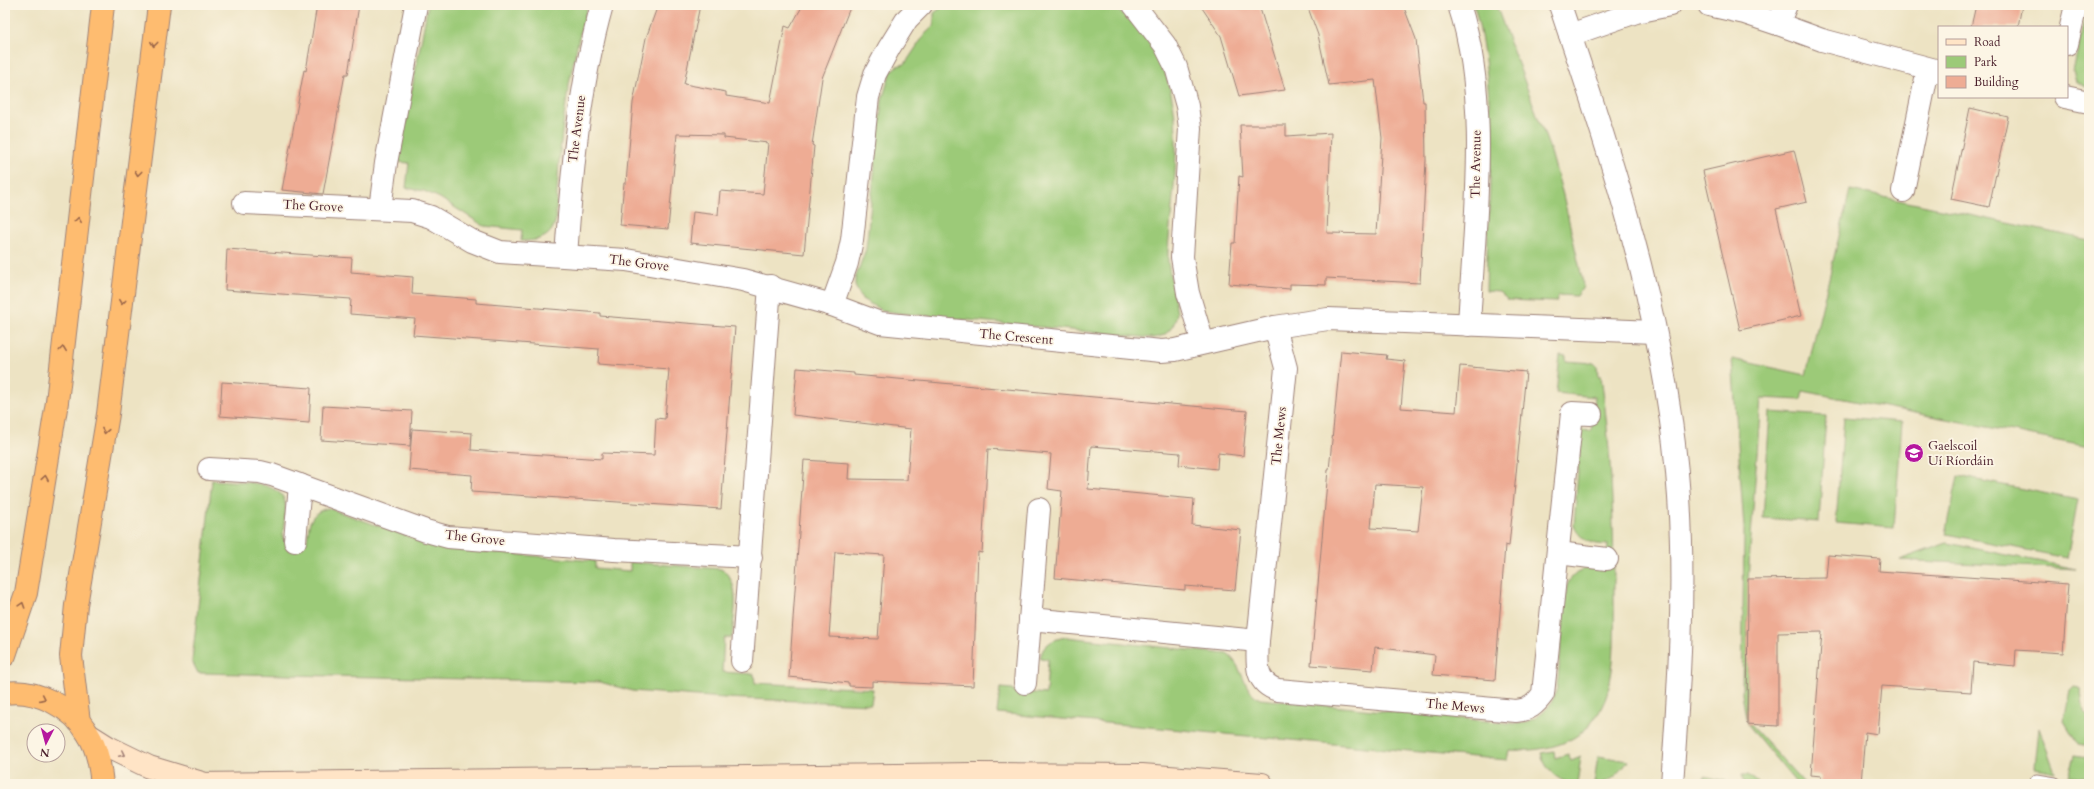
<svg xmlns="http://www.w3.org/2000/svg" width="2094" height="789" font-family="Cardo,serif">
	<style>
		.green { fill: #9cca78; stroke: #737452 }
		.building { fill: #eeac94; fill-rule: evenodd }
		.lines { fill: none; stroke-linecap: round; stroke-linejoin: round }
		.lane-casing { stroke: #9c8177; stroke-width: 15 }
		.street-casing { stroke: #9c8177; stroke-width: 24 }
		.secondary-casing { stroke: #9c8177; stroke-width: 24 }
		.highway-casing { stroke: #9c8177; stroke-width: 24 }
		.lane { stroke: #fff; stroke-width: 13 }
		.street { stroke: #fff; stroke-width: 22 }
		.secondary { stroke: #ffe4c6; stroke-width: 22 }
		.highway { stroke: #febc70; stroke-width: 22 }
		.oneway { stroke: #9b664a }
		.oneway2 { stroke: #a48278 }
		.labels { text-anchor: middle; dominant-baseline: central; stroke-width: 3.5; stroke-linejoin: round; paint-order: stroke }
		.street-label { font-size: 13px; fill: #4a1f2b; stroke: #fcf5e5 }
		.poi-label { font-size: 13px; fill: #4a1f2b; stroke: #fcf5e5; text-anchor: start }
	</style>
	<rect width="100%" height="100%" fill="#fcf5e5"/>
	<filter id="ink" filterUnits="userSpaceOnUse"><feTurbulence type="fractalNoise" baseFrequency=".025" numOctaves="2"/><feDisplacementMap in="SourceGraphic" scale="8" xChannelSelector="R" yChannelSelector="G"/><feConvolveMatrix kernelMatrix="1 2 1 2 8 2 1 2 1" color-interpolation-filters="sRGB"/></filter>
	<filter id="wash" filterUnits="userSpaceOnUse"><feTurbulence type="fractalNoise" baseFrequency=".012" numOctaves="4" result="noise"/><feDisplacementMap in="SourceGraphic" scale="16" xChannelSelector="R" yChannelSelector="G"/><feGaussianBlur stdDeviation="0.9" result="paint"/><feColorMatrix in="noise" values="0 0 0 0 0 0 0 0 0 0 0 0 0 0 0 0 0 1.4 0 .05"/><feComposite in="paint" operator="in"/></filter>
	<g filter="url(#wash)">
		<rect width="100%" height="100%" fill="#ede3c3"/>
		<g class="green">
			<path d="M 428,5 L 588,5 C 567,75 558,146 556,219 C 552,238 539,241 521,241 L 522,230 L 484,226 L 440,198 L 424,191 L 406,188 L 409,163 L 398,162 Z"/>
			<path d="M 945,5 L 1112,5 C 1198,69 1175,159 1168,250 L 1168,262 L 1177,313 C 1175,327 1167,337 1152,338 L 898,313 L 881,310 L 862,299 L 855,286 L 855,279 L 866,249 L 882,100 L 891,71 L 897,66 L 905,64 L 925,34 L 934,26 L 934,13 Z"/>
			<path d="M 1474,5 L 1496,5 L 1551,152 L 1563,195 L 1582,278 L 1583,287 L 1577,296 L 1558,295 L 1556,302 L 1508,300 L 1499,292 L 1486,291 C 1488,192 1500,103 1474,5 Z"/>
			<path d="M 2087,5 L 2089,5 L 2089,89 L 2076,81 L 2073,72 Z"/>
			<path d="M 1850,190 L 2089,240 L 2089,447 L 1803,391 L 1801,400 L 1761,398 L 1748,579 L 1747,724 L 1751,725 L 1805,784 L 1797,784 L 1747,724 L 1742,694 L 1744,528 L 1732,359 L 1806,375 Z"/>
			<path d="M 1560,355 L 1566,356 L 1566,361 L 1594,363 L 1597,366 L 1598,376 L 1601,376 C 1611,447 1614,519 1614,591 C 1614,620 1616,653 1610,682 C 1608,694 1603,707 1595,718 C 1576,746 1540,752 1509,750 L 1507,760 L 997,713 L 1000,688 L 1013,689 L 1013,691 L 1046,694 L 1048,659 L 1040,658 C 1043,644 1053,639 1066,637 L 1227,654 C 1244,666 1241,689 1260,699 L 1518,724 C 1539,719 1551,710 1557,688 L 1567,585 C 1576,568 1589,566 1606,569 L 1608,545 C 1591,544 1582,542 1574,526 L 1581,430 L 1591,431 L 1595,397 L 1556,393 Z"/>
			<path d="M 1770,412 L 1826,416 L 1819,522 L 1763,518 Z"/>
			<path d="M 1844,417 L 1902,422 L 1894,528 L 1836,523 Z"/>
			<path d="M 1958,476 L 2078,500 L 2067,558 L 1946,534 Z"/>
			<path d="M 212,480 C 230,482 280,479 285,502 C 287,514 282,528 283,539 L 307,541 C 309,524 309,513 328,508 L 430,544 L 451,549 L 595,561 L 595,568 L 630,571 L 630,562 L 721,569 C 743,583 733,616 732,638 L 724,638 L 722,672 L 754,674 L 755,683 L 873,689 L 871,704 L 724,698 L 632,691 L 600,682 L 198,673 L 192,661 Z"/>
			<path d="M 1947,543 L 2077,569 L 1899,560 Z"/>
			<path d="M 2074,686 L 2079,687 L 2081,691 L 2084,712 L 2089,718 L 2089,746 L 2078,744 L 2064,721 L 2070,690 Z"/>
			<path d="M 2039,728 L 2055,772 L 2035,768 Z"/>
			<path d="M 1554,751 L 1555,758 L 1568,754 L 1571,761 L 1581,757 L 1577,784 C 1559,783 1545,770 1541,753 Z"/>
			<path d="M 2075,755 L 2089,757 L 2089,777 L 2069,776 Z"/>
			<path d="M 1598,756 L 1599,756 L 1628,761 C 1619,774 1610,784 1594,784 Z"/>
			<path d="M 1742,775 L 1748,775 L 1760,784 L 1744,784 Z"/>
			<path d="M 1704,776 L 1726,781 L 1727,784 L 1706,784 Z"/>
		</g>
		<g id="blocks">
			<g class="building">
				<path d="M 317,5 L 359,5 L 348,74 L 345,74 L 323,194 L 282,190 L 304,70 L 306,71 Z"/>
				<path d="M 658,5 L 700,5 L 684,84 L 726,92 L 726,96 L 770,103 L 785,26 L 790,28 L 803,5 L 851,5 L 822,78 L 812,145 L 814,146 L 804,254 L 690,243 L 693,212 L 718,215 L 720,191 L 763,194 L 768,143 L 724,138 L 724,135 L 677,134 L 668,229 L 620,225 L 624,183 L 626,183 L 633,103 L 646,38 Z"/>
				<path d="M 1200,5 L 1259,5 L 1285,90 L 1239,96 L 1221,36 Z"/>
				<path d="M 1307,5 L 1403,5 L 1416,39 L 1423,102 L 1425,102 L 1426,160 L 1420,283 L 1326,278 L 1326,285 L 1290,284 L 1290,289 L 1229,284 L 1232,243 L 1235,243 L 1239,176 L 1243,177 L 1240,125 L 1286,125 L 1286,136 L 1331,133 L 1327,233 L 1376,234 L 1382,138 L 1375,80 L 1329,85 L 1318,35 Z"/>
				<path d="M 1976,5 L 2022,5 L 2018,27 L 1971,27 Z"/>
				<path d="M 1970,108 L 2008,117 L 1989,207 L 1951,199 Z"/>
				<path d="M 1794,150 L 1807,202 L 1776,209 L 1801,316 L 1740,330 L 1703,171 Z"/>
				<path d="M 227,249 L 352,258 L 351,272 L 413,277 L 412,294 L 476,299 L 476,303 L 600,313 L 600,316 L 735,327 L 721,509 L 471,492 L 472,475 L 409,470 L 412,429 L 472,433 L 471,450 L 602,459 L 602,453 L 654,455 L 656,418 L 665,419 L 669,369 L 598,364 L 599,349 L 413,335 L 415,319 L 350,314 L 351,299 L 225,290 Z"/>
				<path d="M 1341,351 L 1387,355 L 1386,359 L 1405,361 L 1401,408 L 1456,412 L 1460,366 L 1526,372 L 1509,546 L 1505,545 L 1495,680 L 1433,675 L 1435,655 L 1375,647 L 1373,670 L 1311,665 L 1328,470 L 1329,470 ZM 1375,484 L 1423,487 L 1418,531 L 1371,528 Z"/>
				<path d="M 797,368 L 854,373 L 854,375 L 1247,411 L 1243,456 L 1218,453 L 1217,469 L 1179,465 L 1180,453 L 1091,446 L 1088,489 L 1194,499 L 1192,525 L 1241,530 L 1235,590 L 1185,586 L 1185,590 L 1055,578 L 1062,491 L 1048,489 L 1051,454 L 988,449 L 982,553 L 978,552 L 973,686 L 872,681 L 872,687 L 849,686 L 849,683 L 789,677 L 804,460 L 849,463 L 848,479 L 907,480 L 911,429 L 793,415 ZM 835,552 L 884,555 L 878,639 L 829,637 Z"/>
				<path d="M 222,382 L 311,388 L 309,423 L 220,416 Z"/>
				<path d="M 323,406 L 412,411 L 410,446 L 321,440 Z"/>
				<path d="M 1828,555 L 1880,559 L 1879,571 L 2068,584 L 2063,653 L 2016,650 L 2015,666 L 1973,662 L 1971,692 L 1882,686 L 1878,734 L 1865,732 L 1861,784 L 1820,784 L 1821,776 L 1811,775 L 1822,632 L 1778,633 L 1778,726 L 1747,724 L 1748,579 L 1826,578 Z"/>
			</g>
		</g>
	</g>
	<g filter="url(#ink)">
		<use href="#blocks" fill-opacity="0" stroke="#9c8177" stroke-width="1"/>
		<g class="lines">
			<defs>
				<path id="lane" d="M 2037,781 L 2055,784"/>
				<g id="street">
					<path d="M 1134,5 L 1165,45 L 1176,67 L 1187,106 L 1190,128 L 1182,257 L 1188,293 L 1203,343"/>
					<path d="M 1459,5 C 1491,100 1474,226 1469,325"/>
					<path d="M 1560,5 L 1570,35"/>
					<path d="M 1670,5 L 1636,12 L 1570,35 C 1621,185 1668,338 1679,497 C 1685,593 1679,688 1672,784"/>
					<path d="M 1709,5 L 1745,13 L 1778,24 L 1786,5"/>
					<path d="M 1778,24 L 1822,40 L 1939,71"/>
					<path d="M 2067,44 L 2076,5"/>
					<path d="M 2065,97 L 2089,102"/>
					<path d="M 1903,191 L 1928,69"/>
					<path d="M 244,203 L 412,211 L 431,217 L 472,241 L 500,252 L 626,260 L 743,280 L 832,305 L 880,323 L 1161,351 L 1175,350 L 1275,327 L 1328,319 L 1655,332"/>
					<path d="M 380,209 L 386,163 L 416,5"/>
					<path d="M 566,256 C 572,171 579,87 602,5"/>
					<path d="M 832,305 L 847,263 L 852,240 L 868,97 L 875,74 L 889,48 L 907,19 L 921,5"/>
					<path d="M 209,469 L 260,472 L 272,475 L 426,531 L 448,537 L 614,550 L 751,557"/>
					<path d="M 295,541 L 300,485"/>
					<path d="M 1558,553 L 1607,559"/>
					<path d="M 1030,619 L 1258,641 L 1286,368 L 1275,327"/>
					<path d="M 1258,641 C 1257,662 1254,683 1278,690 L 1516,711 C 1529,710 1535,705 1543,694 L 1572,413 L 1591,414"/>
					<path d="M 742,661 L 770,286"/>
					<path d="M 1025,683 L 1039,509"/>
				</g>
				<g id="secondary">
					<path d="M 89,735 L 108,747 L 149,767 L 202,783"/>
					<path d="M 196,784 L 975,774 L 1142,775 L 1262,784"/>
				</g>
				<g id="highway">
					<path d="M 5,655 L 26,593 L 57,402 L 103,5"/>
					<path d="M 5,693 C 36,688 73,708 88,734 C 98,750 100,767 102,784"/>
					<path d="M 79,722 L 71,656 L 76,605 L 108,414 L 159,5"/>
				</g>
			</defs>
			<use href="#lane" class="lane-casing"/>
			<use href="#street" class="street-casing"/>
			<use href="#secondary" class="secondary-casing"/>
			<use href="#highway" class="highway-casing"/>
			<use href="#lane" class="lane"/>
			<use href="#street" class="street"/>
			<use href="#secondary" class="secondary"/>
			<use href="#highway" class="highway"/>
		</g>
		<defs><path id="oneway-chevron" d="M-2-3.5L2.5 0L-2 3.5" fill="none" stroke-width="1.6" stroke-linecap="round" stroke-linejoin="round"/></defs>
		<g class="oneway">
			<use href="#oneway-chevron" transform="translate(154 44) rotate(97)"/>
			<use href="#oneway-chevron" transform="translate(138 173) rotate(97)"/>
			<use href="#oneway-chevron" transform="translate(78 220) rotate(-83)"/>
			<use href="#oneway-chevron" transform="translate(122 302) rotate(97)"/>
			<use href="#oneway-chevron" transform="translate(63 349) rotate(-83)"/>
			<use href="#oneway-chevron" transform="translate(105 431) rotate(100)"/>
			<use href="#oneway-chevron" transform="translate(45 478) rotate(-81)"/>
			<use href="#oneway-chevron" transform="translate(22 605) rotate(-72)"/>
			<use href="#oneway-chevron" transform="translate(43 698) rotate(24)"/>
		</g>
		<use class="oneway2" href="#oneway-chevron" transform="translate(122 754) rotate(27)"/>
	</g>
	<defs>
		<symbol id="school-disc" viewBox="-11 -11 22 22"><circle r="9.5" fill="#b5179e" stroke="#fcf5e5"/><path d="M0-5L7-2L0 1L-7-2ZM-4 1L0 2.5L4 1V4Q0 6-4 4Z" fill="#fff"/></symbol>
	</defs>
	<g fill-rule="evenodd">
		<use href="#school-disc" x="1903" y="442" width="22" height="22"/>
	</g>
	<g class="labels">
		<g class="street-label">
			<text transform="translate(577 129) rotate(-83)">The Avenue</text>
			<text transform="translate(1476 164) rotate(-89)">The Avenue</text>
			<text transform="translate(313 206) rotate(3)">The Grove</text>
			<text transform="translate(639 263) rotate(7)">The Grove</text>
			<text transform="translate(1016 337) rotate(5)">The Crescent</text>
			<text transform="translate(1279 436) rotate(-84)">The Mews</text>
			<text transform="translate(475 538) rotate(6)">The Grove</text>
			<text transform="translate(1455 706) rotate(5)">The Mews</text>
		</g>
		<g class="poi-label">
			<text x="1928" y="446">Gaelscoil<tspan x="1928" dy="15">Uí Ríordáin</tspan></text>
		</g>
	</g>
	<rect width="2094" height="789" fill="none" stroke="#fcf5e5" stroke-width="20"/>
	<rect x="1938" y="26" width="130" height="72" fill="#fcf5e5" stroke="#b59f9b"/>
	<rect x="1946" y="39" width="20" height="6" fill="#ffe4c6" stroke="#b59f9b"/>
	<text x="1974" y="46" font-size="12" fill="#4a1f2b">Road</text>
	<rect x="1946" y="56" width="20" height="12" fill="#9cca78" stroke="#b59f9b"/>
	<text x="1974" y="66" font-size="12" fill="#4a1f2b">Park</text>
	<rect x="1946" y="76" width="20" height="12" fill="#eeac94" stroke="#b59f9b"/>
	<text x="1974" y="86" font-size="12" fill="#4a1f2b">Building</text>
	<g transform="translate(46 743) rotate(186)"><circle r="19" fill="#fcf5e5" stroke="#b59f9b"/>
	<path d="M0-3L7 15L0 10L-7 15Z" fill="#b5179e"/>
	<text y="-6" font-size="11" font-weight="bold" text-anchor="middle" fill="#4a1f2b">N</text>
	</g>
</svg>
